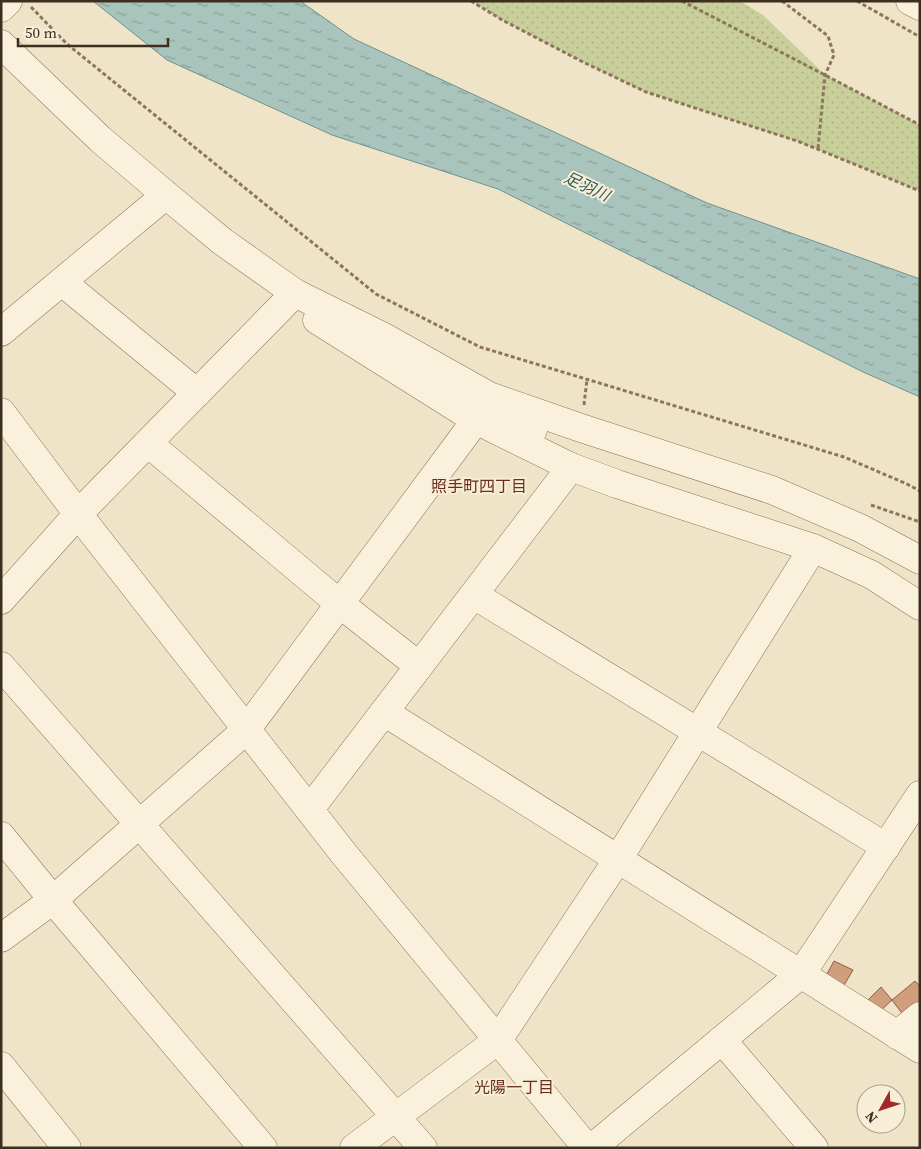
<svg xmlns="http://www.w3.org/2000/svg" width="921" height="1149" font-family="'Source Serif 4','Noto Sans JP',serif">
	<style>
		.grass { fill: url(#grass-dots) }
		.water { fill: url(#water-ripples); stroke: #6f938a }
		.building { fill: #cf9f7d; stroke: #8d5f41 }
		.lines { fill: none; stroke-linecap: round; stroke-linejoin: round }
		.minor-casing { stroke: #8d765c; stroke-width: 29 }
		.path { stroke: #8d765c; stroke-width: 3; stroke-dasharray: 4 2.5; stroke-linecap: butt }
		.minor { stroke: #faf1dc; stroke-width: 28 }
		.labels { text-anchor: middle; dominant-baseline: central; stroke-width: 4; stroke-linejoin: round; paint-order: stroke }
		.water-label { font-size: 16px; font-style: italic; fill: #2f5d5a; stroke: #f7eed8 }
		.neighbourhood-label { font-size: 16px; fill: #6b2e1e; stroke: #f7eed8 }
	</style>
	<defs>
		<pattern id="grass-dots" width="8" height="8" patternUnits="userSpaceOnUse" patternTransform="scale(1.25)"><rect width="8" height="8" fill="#c9cf9b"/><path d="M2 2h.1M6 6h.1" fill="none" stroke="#aeb285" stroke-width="1.8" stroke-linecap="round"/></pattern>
		<pattern id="water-ripples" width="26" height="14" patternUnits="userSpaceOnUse" patternTransform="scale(1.25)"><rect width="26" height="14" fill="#a9c4bc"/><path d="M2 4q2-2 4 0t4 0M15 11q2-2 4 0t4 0" fill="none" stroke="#8ba098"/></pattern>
	</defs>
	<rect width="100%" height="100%" fill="#f0e4c8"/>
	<path class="grass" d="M 471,1 L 740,1 L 763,15 L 825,75 L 920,125 L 920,191 L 800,142 L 646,92 L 583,62 L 504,21 Z"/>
	<path class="water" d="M 93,1 L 300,1 L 354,39 L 707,203 L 920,279 L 920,397 L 863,372 L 498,189 L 332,135 L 167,60 Z"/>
	<g class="building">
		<path d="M 834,961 L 853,970 L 843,987 L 826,976 Z"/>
		<path d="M 915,981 L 920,986 L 920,1001 L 904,1016 L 892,1000 Z"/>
		<path d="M 881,987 L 892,1000 L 878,1013 L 867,1001 Z"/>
	</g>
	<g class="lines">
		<defs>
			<g id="minor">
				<path d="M 910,1 L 920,6"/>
				<path d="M 1,8 L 8,1"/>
				<path d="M 1,44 L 100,139 L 166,195 L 223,242 L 295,293 L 382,336 L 489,396 L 581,428 L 772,490 L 860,528 L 920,560"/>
				<path d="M 62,282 L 197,393"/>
				<path d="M 317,320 L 476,420 L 571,467 L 617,484 L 813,548 L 872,575 L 920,606"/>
				<path d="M 1,332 L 166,195"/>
				<path d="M 1,412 L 78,514 L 344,854 L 587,1148"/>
				<path d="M 148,443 L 340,604 L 419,666"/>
				<path d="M 474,595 L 886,847"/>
				<path d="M 1,600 L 78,514 L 295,293"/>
				<path d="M 1,666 L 423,1148"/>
				<path d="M 384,712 L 920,1049"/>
				<path d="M 310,809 L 571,467"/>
				<path d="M 1,836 L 53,900 L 263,1148"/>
				<path d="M 1,938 L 53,900 L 246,730 L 476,420 L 498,419 L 533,430"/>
				<path d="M 897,1035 L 920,1016"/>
				<path d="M 722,1040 L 814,1148"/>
				<path d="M 1,1066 L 67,1148"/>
				<path d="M 354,1148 L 498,1040 L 618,859 L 813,548"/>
				<path d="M 592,1148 L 801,974 L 920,795"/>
			</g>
		</defs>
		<use href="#minor" class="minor-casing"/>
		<g class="path">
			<path d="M 471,1 L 504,21 L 583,62 L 646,92 L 800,142 L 920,191"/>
			<path d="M 682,1 L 825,75 L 920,125"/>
			<path d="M 782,1 L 828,36 L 834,55 L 825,75 L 818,149"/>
			<path d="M 857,1 L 920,37"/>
			<path d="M 31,7 L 67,44 L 376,294 L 480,347 L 844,457 L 907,484 L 920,491"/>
			<path d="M 584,405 L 587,379"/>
			<path d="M 871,505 L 920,522"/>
		</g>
		<use href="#minor" class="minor"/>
	</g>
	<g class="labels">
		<g class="water-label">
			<text transform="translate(587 186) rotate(25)">足羽川</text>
		</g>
		<g class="neighbourhood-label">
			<text x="479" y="486">照手町四丁目</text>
			<text x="514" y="1087">光陽一丁目</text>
		</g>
	</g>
	<rect width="921" height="1149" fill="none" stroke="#3d2e20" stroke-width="5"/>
	<g transform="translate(881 1109) rotate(230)"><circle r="24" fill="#f7eed8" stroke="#ada18e"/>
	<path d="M0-4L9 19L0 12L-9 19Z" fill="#9e2a2b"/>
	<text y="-8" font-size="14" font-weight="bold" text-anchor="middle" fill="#3d2e20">N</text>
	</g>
	<path d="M18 38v8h150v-8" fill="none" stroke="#3d2e20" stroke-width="2.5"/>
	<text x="25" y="38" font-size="15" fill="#3d2e20" stroke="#f7eed8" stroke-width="4" paint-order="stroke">50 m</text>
</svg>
